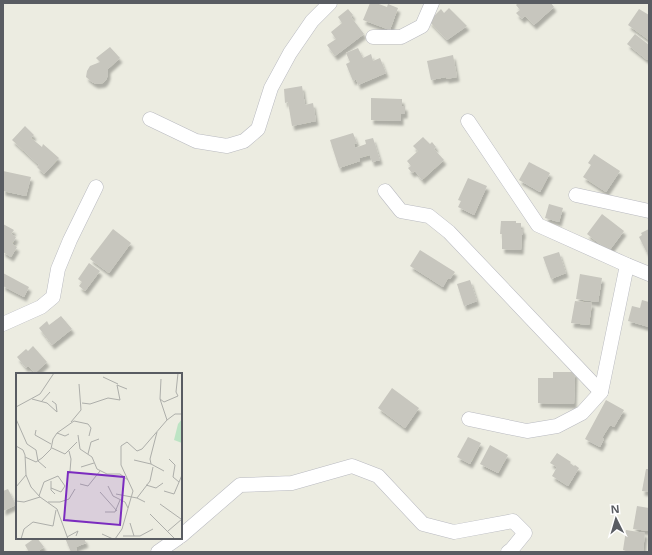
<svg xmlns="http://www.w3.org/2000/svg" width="652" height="555" font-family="'Noto Sans',sans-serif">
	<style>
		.building { fill: #c7c6be; filter: url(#shadow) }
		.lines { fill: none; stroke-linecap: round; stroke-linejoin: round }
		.minor-casing { stroke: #b9bac0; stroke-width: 15 }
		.minor { stroke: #fff; stroke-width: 14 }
		.inset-road { fill: none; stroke: #adaeaa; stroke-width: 1 }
		.view { fill: #7b2cbf; fill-opacity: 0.15; stroke: #7b2cbf; stroke-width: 2 }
		.inset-edge { fill: none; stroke: #595c62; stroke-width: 2 }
	</style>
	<defs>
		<filter id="shadow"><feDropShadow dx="2.5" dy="4.5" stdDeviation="1" flood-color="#0004"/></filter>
	</defs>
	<rect width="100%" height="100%" fill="#ecece1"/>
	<g class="building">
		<path d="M 370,3 L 376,3 L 387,7 L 388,4 L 398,8 L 390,30 L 363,20 Z"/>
		<path d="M 518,3 L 551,3 L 554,7 L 534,25 L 525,16 L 522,19 L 516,13 L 520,10 L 516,5 Z"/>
		<path d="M 449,8 L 467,26 L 447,40 L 429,21 L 441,9 L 444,13 Z"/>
		<path d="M 348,9 L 353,15 L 351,17 L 364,34 L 335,56 L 327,45 L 336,39 L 331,32 L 342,23 L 338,17 Z"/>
		<path d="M 639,9 L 649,15 L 649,40 L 628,25 Z"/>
		<path d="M 635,34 L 649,45 L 649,57 L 647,60 L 627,44 Z"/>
		<path d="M 110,47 L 120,58 L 108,69 L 108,75 L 106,80 L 103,83 L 96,84 L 92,82 L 86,77 L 87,71 L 90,66 L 100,62 L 96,58 Z"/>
		<path d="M 358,48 L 363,58 L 371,54 L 373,61 L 380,58 L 386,73 L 358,85 L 356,79 L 353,81 L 346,64 L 350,62 L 346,53 Z"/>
		<path d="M 453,55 L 457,77 L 446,79 L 446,77 L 431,80 L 427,61 Z"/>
		<path d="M 302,86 L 305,105 L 313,103 L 316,121 L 292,126 L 288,102 L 285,103 L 284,89 Z"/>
		<path d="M 371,98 L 402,99 L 402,106 L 405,106 L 405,114 L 401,114 L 401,121 L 371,120 Z"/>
		<path d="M 25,126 L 34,135 L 31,138 L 42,147 L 43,144 L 59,158 L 44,174 L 37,167 L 39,165 L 12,140 Z"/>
		<path d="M 353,133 L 357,143 L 354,144 L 355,148 L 366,144 L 365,140 L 373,138 L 380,160 L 372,162 L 370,155 L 359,158 L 360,161 L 339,168 L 330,140 Z"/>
		<path d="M 423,137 L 430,144 L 432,142 L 436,147 L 434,149 L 444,160 L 422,180 L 415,171 L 412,173 L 408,168 L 411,166 L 407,161 L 418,151 L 413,146 Z"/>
		<path d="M 594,154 L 620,171 L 606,192 L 583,177 L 591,165 L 588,163 Z"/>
		<path d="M 529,162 L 550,173 L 540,192 L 519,180 Z"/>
		<path d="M 3,171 L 31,177 L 26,196 L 3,191 Z"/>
		<path d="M 468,178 L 487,186 L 474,215 L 458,207 L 461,201 L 458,200 Z"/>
		<path d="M 549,204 L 563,208 L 559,222 L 545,218 Z"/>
		<path d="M 602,214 L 624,231 L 609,251 L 587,234 Z"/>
		<path d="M 501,221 L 516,221 L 516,223 L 521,223 L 521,229 L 523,229 L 523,235 L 522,235 L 521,250 L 502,249 L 502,234 L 500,234 Z"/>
		<path d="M 3,224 L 14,230 L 11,234 L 16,237 L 12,244 L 17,247 L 11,257 L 3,252 Z"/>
		<path d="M 113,229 L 131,243 L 109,273 L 90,259 Z"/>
		<path d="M 649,229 L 649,252 L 647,253 L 639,237 L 642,235 L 641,233 Z"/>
		<path d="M 420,250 L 455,272 L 450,279 L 448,278 L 443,287 L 410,266 Z"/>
		<path d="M 559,252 L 566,273 L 551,279 L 543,257 Z"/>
		<path d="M 89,263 L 100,271 L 85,291 L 79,286 L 82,282 L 78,279 Z"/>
		<path d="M 3,273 L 29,287 L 24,297 L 3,286 Z"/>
		<path d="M 580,274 L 602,278 L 598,302 L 576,299 Z"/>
		<path d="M 470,280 L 477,301 L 464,306 L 457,284 Z"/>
		<path d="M 642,300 L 649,302 L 649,327 L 628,321 L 632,306 L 640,308 Z"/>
		<path d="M 575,301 L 592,303 L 589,325 L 571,323 Z"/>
		<path d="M 61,316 L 72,329 L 52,345 L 39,328 L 47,321 L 49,325 Z"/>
		<path d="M 33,346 L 47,362 L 35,373 L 28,366 L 26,368 L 17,357 L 26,349 L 28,351 Z"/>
		<path d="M 553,372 L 575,372 L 574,404 L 538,403 L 538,378 L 553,378 Z"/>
		<path d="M 392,388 L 419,408 L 405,428 L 378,408 Z"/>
		<path d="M 606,400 L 624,410 L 614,427 L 610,425 L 602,438 L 604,439 L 600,447 L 585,439 Z"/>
		<path d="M 468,437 L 481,443 L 470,464 L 457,457 Z"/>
		<path d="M 490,445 L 508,455 L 498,473 L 480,464 Z"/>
		<path d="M 557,453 L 571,462 L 570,463 L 574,466 L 575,465 L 579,468 L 568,486 L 552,476 L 557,467 L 550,463 Z"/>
		<path d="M 646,469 L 649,469 L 649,492 L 642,491 Z"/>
		<path d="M 8,489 L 16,505 L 3,511 L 3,491 Z"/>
		<path d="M 637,506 L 649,508 L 649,531 L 633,529 Z"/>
		<path d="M 626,530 L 645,533 L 643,552 L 638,551 L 638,552 L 625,552 L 626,551 L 623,550 Z"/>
		<path d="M 35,538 L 37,538 L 44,547 L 37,552 L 29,552 L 25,545 Z"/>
		<path d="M 65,538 L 84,538 L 86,543 L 76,547 L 77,551 L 71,552 Z"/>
	</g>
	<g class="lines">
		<defs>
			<g id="minor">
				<path d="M 373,37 L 401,37 L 422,26 L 432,3"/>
				<path d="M 150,119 L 196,141 L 227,146 L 244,141 L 258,129 L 271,88 L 290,53 L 312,21 L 330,3"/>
				<path d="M 468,121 L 538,225 L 627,265 L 649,274"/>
				<path d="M 385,191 L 401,211 L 429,216 L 449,232 L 601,392"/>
				<path d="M 576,195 L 649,211"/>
				<path d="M 3,324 L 41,307 L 53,297 L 58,269 L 70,240 L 96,187"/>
				<path d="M 469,419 L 527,431 L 557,426 L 582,413 L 601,392 L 627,265"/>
				<path d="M 181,536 L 240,485 L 292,483 L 352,466 L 378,476 L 423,524 L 454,532 L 513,521 L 525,533 L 512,549 L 508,552"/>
				<path d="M 158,552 L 178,538"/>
			</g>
		</defs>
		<use href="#minor" class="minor-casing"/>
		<use href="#minor" class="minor"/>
	</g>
	<g transform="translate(16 373)">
		<rect width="166" height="166" fill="#ecece1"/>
		<path d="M 166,46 L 166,70 L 158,67 L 162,51 Z" fill="#bde4c4"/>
		<path class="inset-road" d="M 87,4 L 102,11M 145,6 L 144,26 L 151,47M 16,26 L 31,30 L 41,39 L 40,31 L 36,28M 144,26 L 148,29 L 162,23 L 160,19 L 162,0M 25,29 L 34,19M 66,30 L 74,31 L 92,25 L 104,27 L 101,12 L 111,16M 0,34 L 24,21 L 38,0M 0,46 L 11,71 L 20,77 L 22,88 L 30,95M 55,49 L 65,37 L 63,11M 20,57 L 19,62 L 35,71M 41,60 L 49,63 L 53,61M 62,62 L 64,76 L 76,84 L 81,96 L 91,101 L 104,101 L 112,107M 0,73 L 7,77 L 9,82 L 10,102 L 15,114 L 24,124 L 41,136 L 52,166M 36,75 L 49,81 L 61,69M 53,78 L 55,86 L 54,98M 72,81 L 75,69 L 83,66M 9,84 L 20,89 L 26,85 L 35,76 L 37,66 L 41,60 L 58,48 L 72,51 L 75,55 L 73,63M 153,86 L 159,92 L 157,104 L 163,109M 118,87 L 135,91 L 148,98M 135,91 L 134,86 L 141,59M 65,94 L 78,90M 35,108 L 35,117 L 39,121M 64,111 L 72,113 L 84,98M 130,112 L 140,115 L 147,110M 92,113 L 97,123 L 109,129 L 112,135M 0,114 L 10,102M 148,118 L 158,121 L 166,102M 84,119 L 101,138M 100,121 L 121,125 L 129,129M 23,123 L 28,109 L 42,103 L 49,113 L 45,119 L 35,115M 121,125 L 134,108 L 137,94M 0,128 L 8,129 L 24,124M 32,129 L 44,129 L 53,126 L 59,116M 144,131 L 165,146M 89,139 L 99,139 L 104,127M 134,141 L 159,166M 114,150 L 118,163M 152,158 L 166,146M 86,161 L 97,166M 107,163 L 124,163 L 137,156M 51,164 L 62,158 L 60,163M 5,166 L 8,156 L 17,149 L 37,153 L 40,137M 99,166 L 106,156 L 117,118 L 105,92 L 105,73 L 111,69 L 121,78 L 126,76 L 151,47 L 159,41 L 166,41"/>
		<path class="view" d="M 52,99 L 108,104 L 104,152 L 48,147 Z"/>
		<rect width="166" height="166" class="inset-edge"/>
	</g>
	<rect width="652" height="555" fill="none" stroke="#595c62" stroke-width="8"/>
	<g transform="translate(616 519) rotate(355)" stroke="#ffffff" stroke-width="3" paint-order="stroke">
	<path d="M0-3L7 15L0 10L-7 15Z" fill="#595c62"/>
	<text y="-6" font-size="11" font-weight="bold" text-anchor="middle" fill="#595c62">N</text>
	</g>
</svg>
